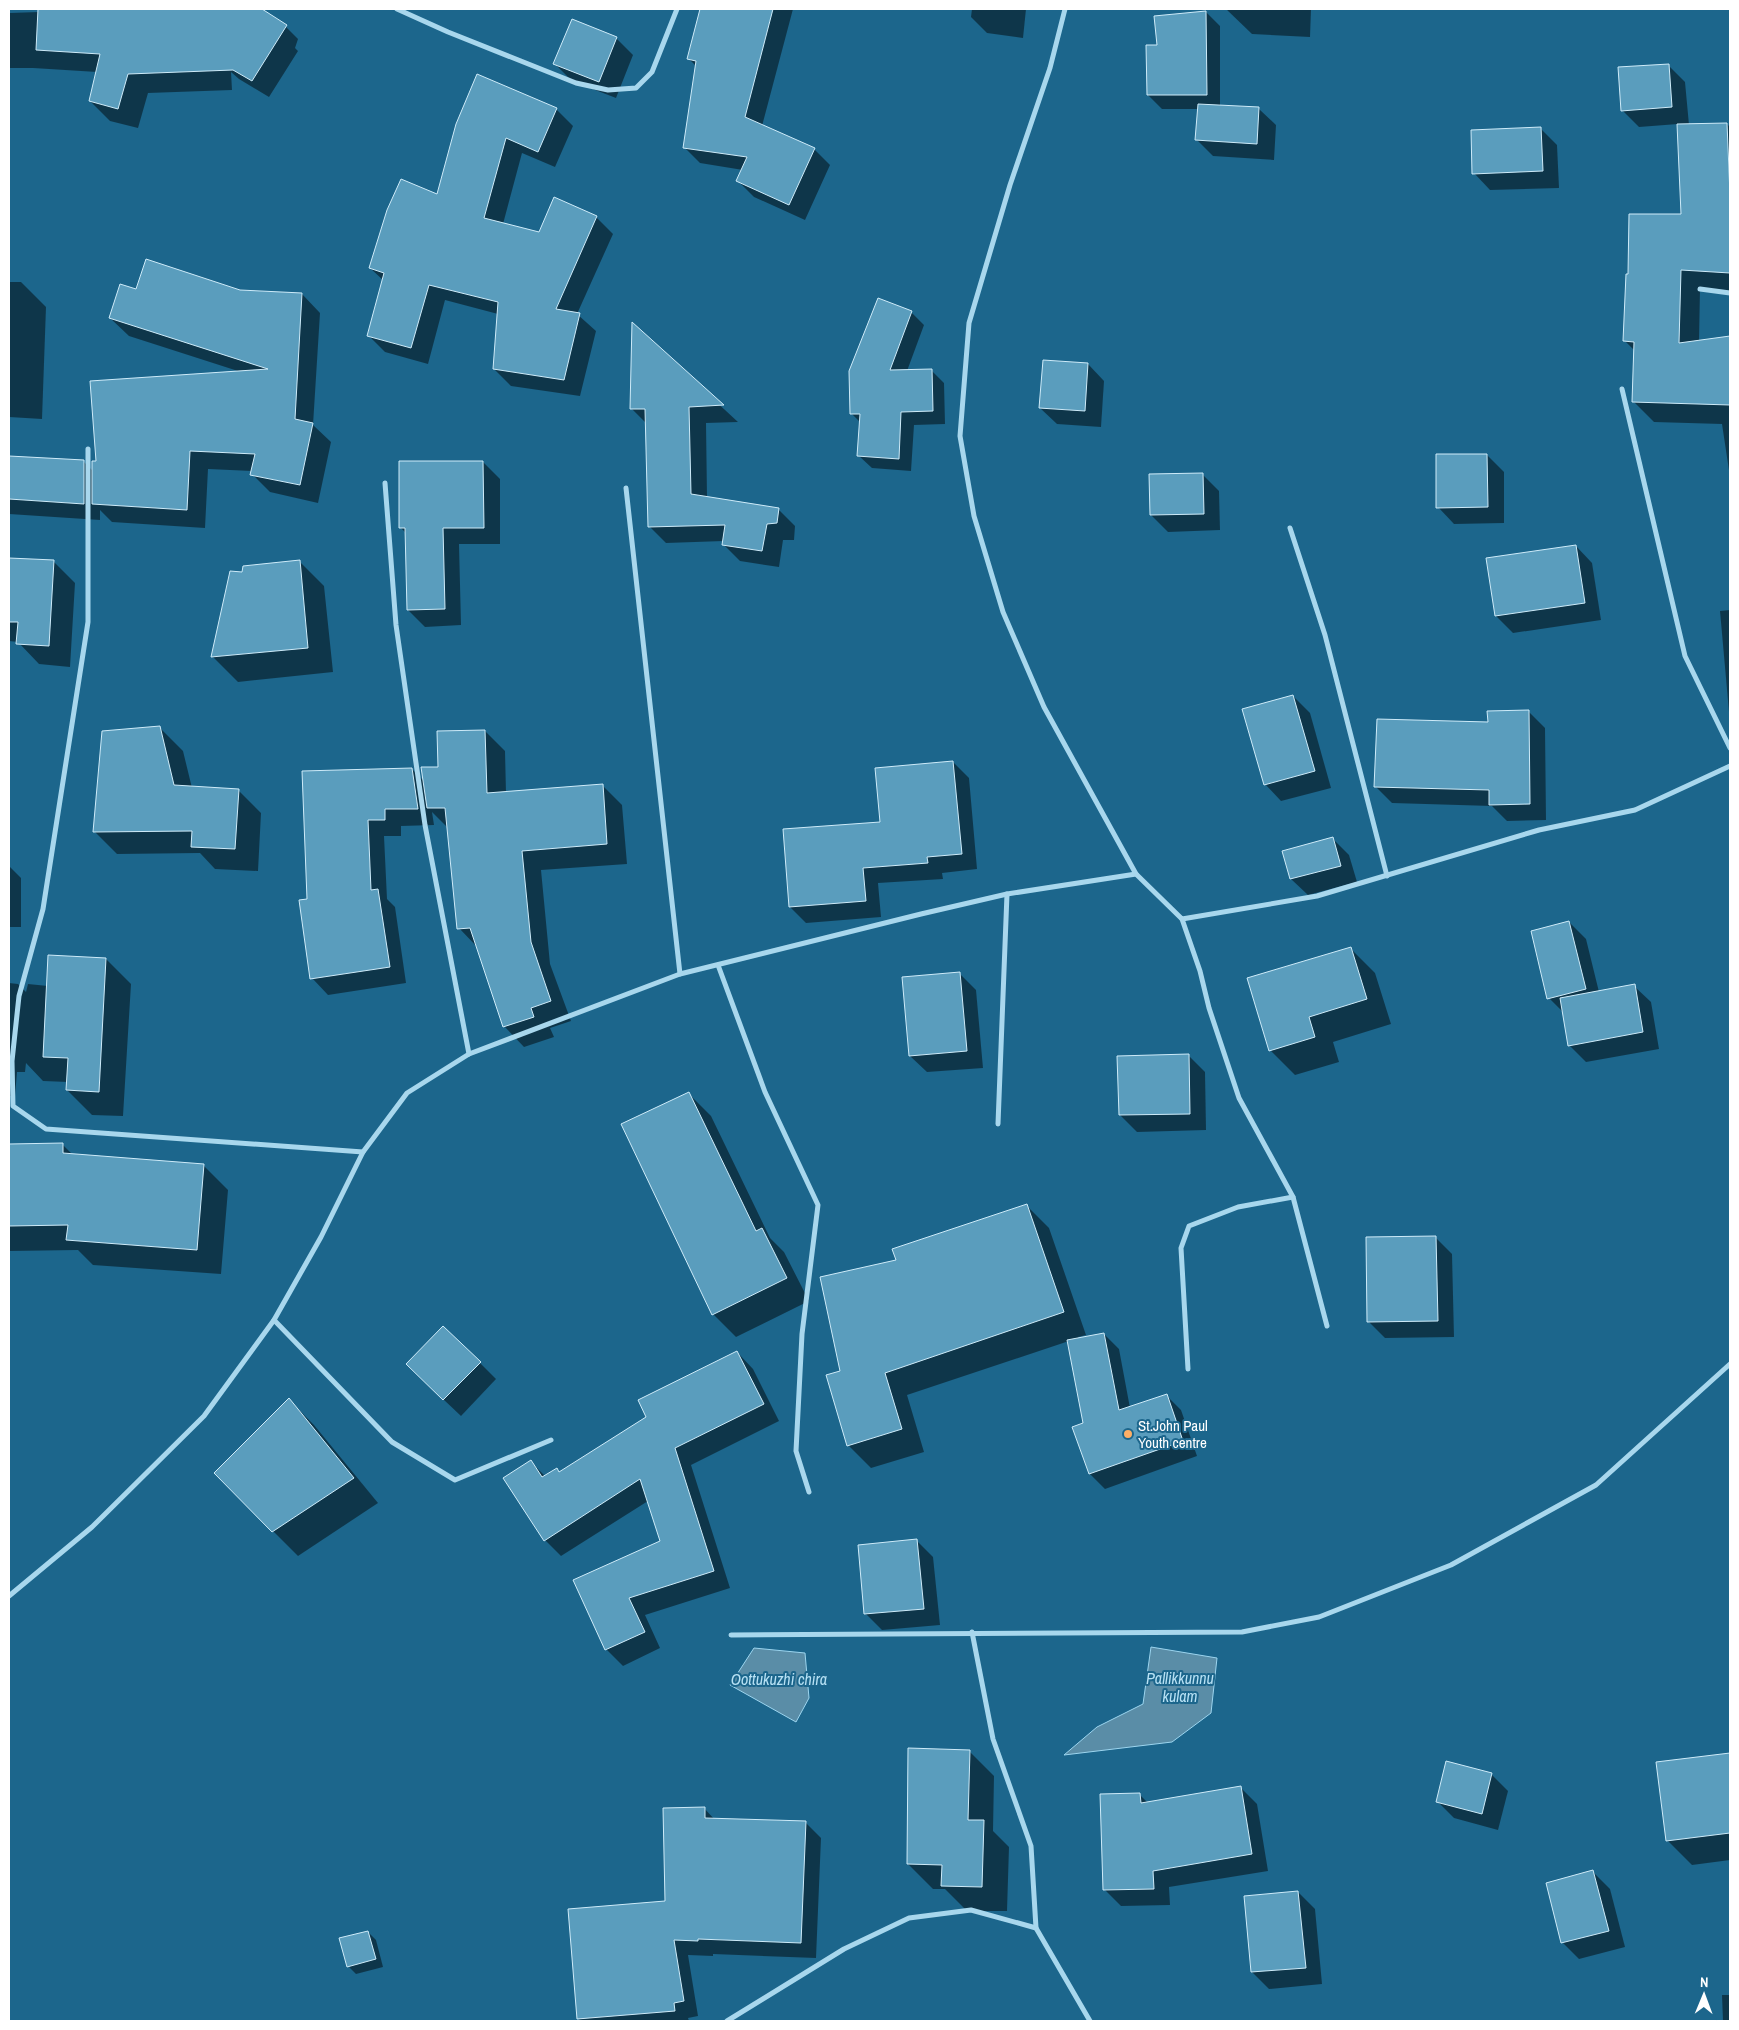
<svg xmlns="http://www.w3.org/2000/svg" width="1739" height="2030" font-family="'Archivo Narrow',sans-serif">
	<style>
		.water { fill: #5a8da7; stroke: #9cd5ef }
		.shadow { fill: #0007 }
		.building { fill: #5a9dbd; stroke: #ceebf9 }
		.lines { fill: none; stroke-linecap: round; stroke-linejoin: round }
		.minor { stroke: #a8d7ed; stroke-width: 5 }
		.poi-dot { fill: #fdaf66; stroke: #1c668c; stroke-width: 2 }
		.labels { text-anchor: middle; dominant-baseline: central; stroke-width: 4; stroke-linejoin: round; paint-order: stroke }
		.poi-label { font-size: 15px; fill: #fff; stroke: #1c668c; text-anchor: start }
		.water-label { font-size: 16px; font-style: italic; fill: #b8e2f5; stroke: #1c668c }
	</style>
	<rect width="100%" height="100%" fill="#1c668c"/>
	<g class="water">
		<path d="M 1151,1647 L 1217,1658 L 1211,1713 L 1172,1742 L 1064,1755 L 1097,1727 L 1143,1704 Z"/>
		<path d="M 754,1648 L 805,1653 L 809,1698 L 796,1722 L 730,1685 Z"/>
	</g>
	<g class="shadow">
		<path d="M 40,9 L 223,9 L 229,15 L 231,50 L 256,9 L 259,9 L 281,22 L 298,39 L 295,48 L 298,51 L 269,97 L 239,79 L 231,72 L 232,90 L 148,93 L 138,128 L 110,121 L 90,101 L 97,72 L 33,68 L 9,68 L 9,13 L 39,12 Z"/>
		<path d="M 701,9 L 793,9 L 762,126 L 814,149 L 830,165 L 805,220 L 754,197 L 738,181 L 743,170 L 700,163 L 684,147 L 696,66 L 688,58 Z"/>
		<path d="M 972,9 L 1026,9 L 1023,38 L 987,33 L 971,17 Z"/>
		<path d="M 1226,9 L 1311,9 L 1310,37 L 1252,34 Z"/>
		<path d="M 1206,12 L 1220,26 L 1220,107 L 1259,109 L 1276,125 L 1274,160 L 1213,156 L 1196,139 L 1199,109 L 1162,109 L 1148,95 L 1158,46 Z"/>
		<path d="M 616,38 L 633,55 L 616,98 L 572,81 L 555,64 Z"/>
		<path d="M 1668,65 L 1685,82 L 1689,125 L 1727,124 L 1730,127 L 1730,291 L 1700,289 L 1699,342 L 1730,337 L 1730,477 L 1722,424 L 1654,422 L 1633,401 L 1635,351 L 1625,341 L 1630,275 L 1682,216 L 1678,124 L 1639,127 L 1622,110 Z"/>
		<path d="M 478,75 L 556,109 L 573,126 L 555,167 L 522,153 L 503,224 L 539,234 L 596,217 L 613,234 L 577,314 L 596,331 L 580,396 L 511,386 L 494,369 L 498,314 L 445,300 L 428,364 L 385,352 L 369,336 L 384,281 L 370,268 L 438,196 Z"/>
		<path d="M 1540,128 L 1557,145 L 1559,188 L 1490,190 L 1474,173 Z"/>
		<path d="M 9,282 L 21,282 L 46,307 L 42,419 L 9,417 Z"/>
		<path d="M 137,290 L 239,291 L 302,294 L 320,313 L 313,425 L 331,442 L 318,503 L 270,492 L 252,474 L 252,471 L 208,469 L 205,528 L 112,522 L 100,510 L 100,520 L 9,514 L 9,457 L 83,461 L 94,472 L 97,462 L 241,372 L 129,336 L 110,318 Z"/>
		<path d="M 911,312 L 924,325 L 907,371 L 931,370 L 944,383 L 945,424 L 914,425 L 911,471 L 872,468 L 859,456 L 861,423 L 851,413 Z"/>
		<path d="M 633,325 L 738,422 L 706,423 L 707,497 L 778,509 L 795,526 L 794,540 L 783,540 L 779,567 L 740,561 L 723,544 L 724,541 L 666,543 L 649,526 L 647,424 L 632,409 Z"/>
		<path d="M 1088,364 L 1104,381 L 1101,427 L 1057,424 L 1040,408 Z"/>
		<path d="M 1487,455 L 1504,472 L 1504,523 L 1454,524 L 1438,507 Z"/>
		<path d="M 483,462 L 500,479 L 500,544 L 459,544 L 461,625 L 425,627 L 408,610 L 406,533 L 401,528 Z"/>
		<path d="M 1202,474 L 1219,491 L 1220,530 L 1168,532 L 1151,515 Z"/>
		<path d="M 1576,546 L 1592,563 L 1601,620 L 1513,633 L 1496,616 L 1488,559 Z"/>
		<path d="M 9,559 L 54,562 L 75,583 L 70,667 L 39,664 L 18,642 L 9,641 Z"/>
		<path d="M 299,561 L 324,586 L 333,672 L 238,682 L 213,657 L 231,572 L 243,573 Z"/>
		<path d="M 1730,610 L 1730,723 L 1720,611 Z"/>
		<path d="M 1293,696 L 1310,713 L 1331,788 L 1281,801 L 1265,784 Z"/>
		<path d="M 1528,711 L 1545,728 L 1546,820 L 1507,821 L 1492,806 L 1392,803 L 1375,786 L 1489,723 Z"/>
		<path d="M 160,728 L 183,751 L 192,788 L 238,790 L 261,813 L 258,871 L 215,869 L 200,853 L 117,854 L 94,831 Z"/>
		<path d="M 485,731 L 505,751 L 506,793 L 602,785 L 622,805 L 627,864 L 541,870 L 550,964 L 571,1021 L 550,1028 L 554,1037 L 524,1047 L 504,1026 L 478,948 L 459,928 L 448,828 L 432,812 L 434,825 L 401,826 L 401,836 L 384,836 L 387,899 L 395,907 L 406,983 L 328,995 L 312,978 L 304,772 L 412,769 L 424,781 Z"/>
		<path d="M 953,762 L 969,778 L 977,869 L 942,873 L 943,879 L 878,883 L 881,917 L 806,923 L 790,907 L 881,823 Z"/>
		<path d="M 1333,839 L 1349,855 L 1357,882 L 1308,895 L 1291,879 Z"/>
		<path d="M 9,866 L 21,878 L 21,927 L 9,927 Z"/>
		<path d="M 1569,922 L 1586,939 L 1599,992 L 1634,986 L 1651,1002 L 1659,1049 L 1586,1062 L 1569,1045 L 1564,1013 L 1549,998 Z"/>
		<path d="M 1350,948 L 1375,973 L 1391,1024 L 1333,1042 L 1339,1062 L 1295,1075 L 1270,1050 Z"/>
		<path d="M 106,959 L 131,984 L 123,1116 L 92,1115 L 67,1090 L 68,1082 L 43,1081 L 26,1063 L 25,1072 L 17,1072 L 15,1096 L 9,1096 L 9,983 L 18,984 L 26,992 L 28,984 L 48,986 Z"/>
		<path d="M 959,973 L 976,990 L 983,1068 L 927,1072 L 910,1056 Z"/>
		<path d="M 1188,1055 L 1205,1072 L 1206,1130 L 1137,1132 L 1120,1115 Z"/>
		<path d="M 689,1094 L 711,1116 L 770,1238 L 784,1252 L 809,1301 L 736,1337 L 714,1315 L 622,1125 Z"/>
		<path d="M 62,1144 L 73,1155 L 203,1165 L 228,1190 L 221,1274 L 93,1265 L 78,1250 L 9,1251 L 9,1145 Z"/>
		<path d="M 1026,1205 L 1049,1228 L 1086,1335 L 1078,1337 L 1079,1339 L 1104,1334 L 1119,1349 L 1130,1408 L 1166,1395 L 1181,1410 L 1197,1456 L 1105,1489 L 1090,1474 L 1074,1428 L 1085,1424 L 1069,1341 L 907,1395 L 924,1452 L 871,1468 L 848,1445 L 842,1372 L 897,1261 Z"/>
		<path d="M 1435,1237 L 1452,1254 L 1454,1337 L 1385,1338 L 1369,1322 Z"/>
		<path d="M 737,1352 L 753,1369 L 779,1421 L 691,1465 L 730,1588 L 645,1615 L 660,1648 L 623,1666 L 606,1649 L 575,1581 L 661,1542 L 648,1501 L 561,1556 L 545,1540 L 531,1462 L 545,1476 L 559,1473 L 648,1417 Z"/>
		<path d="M 480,1363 L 496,1379 L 461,1416 L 424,1381 Z"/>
		<path d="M 289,1400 L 314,1425 L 378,1503 L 298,1556 L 273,1531 Z"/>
		<path d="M 916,1540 L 933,1557 L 940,1625 L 882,1630 L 865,1613 Z"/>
		<path d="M 969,1751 L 994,1776 L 993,1831 L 1009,1847 L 1007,1911 L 967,1911 L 945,1889 L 933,1889 L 908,1864 Z"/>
		<path d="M 1730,1754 L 1730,1860 L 1692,1865 L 1667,1840 L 1658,1763 Z"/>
		<path d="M 1491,1774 L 1508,1791 L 1498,1830 L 1454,1818 L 1437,1801 Z"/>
		<path d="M 1240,1787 L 1257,1804 L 1268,1871 L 1169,1887 L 1170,1905 L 1121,1906 L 1104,1889 L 1140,1795 L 1148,1803 Z"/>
		<path d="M 704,1808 L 715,1820 L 805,1822 L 821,1838 L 816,1958 L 713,1954 L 713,1956 L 688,1955 L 698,2016 L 688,2018 L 689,2021 L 581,2021 L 578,2018 L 667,1902 Z"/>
		<path d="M 1593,1872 L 1610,1889 L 1625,1947 L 1579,1959 L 1562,1942 Z"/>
		<path d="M 1298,1892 L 1315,1909 L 1322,1984 L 1269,1989 L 1252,1972 L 1246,1897 Z"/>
		<path d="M 368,1932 L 376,1940 L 383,1967 L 356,1974 L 348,1966 Z"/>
		<path d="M 1722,1995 L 1730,1995 L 1730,2021 L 1723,2021 Z"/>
	</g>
	<g class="building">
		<path d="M 38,9 L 262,9 L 287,25 L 252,81 L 233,70 L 128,74 L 118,109 L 89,101 L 100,54 L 36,50 Z"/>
		<path d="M 700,9 L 773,9 L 745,117 L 815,148 L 789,205 L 736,181 L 747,157 L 683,148 L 696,61 L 687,59 Z"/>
		<path d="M 1206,11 L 1207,95 L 1147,95 L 1146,45 L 1157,45 L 1154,16 Z"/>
		<path d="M 572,19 L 617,37 L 599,82 L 553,64 Z"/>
		<path d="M 1669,64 L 1672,107 L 1621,111 L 1618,67 Z"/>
		<path d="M 477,74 L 557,108 L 538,152 L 506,138 L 484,218 L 539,232 L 554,197 L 597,216 L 556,309 L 580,313 L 564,380 L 493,369 L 498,302 L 429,285 L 411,348 L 367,336 L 384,273 L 369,268 L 387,210 L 401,179 L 437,194 L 456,124 Z"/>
		<path d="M 1198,104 L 1259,107 L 1257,144 L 1195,140 Z"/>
		<path d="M 1727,123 L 1730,195 L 1730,273 L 1681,270 L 1679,343 L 1730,336 L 1730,405 L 1632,402 L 1634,342 L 1623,341 L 1626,274 L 1628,274 L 1629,214 L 1681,214 L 1677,124 Z"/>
		<path d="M 1541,127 L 1543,171 L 1472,174 L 1471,130 Z"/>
		<path d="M 146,259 L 240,290 L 302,293 L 295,419 L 313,423 L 300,485 L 250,475 L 255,454 L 190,451 L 187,510 L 92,504 L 92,461 L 96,461 L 90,381 L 268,369 L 109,318 L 120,284 L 136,289 Z"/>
		<path d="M 878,298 L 912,311 L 890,370 L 932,369 L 933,411 L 901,412 L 899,459 L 857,456 L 860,414 L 850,414 L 849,371 Z"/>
		<path d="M 632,322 L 724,405 L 689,407 L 691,494 L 779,508 L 777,523 L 767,524 L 762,551 L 722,545 L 725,525 L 648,527 L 645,409 L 630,409 Z"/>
		<path d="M 1043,360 L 1088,363 L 1085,411 L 1039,408 Z"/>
		<path d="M 1436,454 L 1487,454 L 1488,507 L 1436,508 Z"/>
		<path d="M 9,456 L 84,460 L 84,504 L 9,499 Z"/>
		<path d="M 399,461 L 483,461 L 484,528 L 443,528 L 445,609 L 407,610 L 405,528 L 399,528 Z"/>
		<path d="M 1203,473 L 1204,514 L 1150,515 L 1149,474 Z"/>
		<path d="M 1576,545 L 1585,603 L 1495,616 L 1486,558 Z"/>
		<path d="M 9,558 L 54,560 L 49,646 L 16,644 L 18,622 L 9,622 Z"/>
		<path d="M 300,560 L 308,648 L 211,657 L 230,571 L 242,572 L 243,566 Z"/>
		<path d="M 1293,695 L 1315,771 L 1264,785 L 1242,709 Z"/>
		<path d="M 1529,710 L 1530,804 L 1489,805 L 1489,790 L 1374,787 L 1377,719 L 1488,722 L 1487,711 Z"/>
		<path d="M 160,726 L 174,785 L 239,789 L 235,849 L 191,847 L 192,831 L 93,832 L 102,731 Z"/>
		<path d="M 485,730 L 487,793 L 603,784 L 607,844 L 522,851 L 531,942 L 551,1001 L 531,1008 L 534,1017 L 503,1027 L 470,928 L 457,929 L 445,808 L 427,808 L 421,767 L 438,767 L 437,731 Z"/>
		<path d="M 953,761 L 962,854 L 927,857 L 928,863 L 863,868 L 866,901 L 789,907 L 783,829 L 880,822 L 875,768 Z"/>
		<path d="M 412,768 L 418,809 L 385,809 L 385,820 L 368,820 L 371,890 L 378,889 L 390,967 L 310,979 L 299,900 L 307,899 L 302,771 Z"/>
		<path d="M 1333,837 L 1341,866 L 1290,879 L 1282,851 Z"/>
		<path d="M 1569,921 L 1586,989 L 1547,999 L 1531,931 Z"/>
		<path d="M 1351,947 L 1367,999 L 1309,1017 L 1315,1037 L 1269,1051 L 1247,978 Z"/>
		<path d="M 48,955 L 106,958 L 99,1092 L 66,1090 L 68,1058 L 43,1057 Z"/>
		<path d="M 960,972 L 967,1051 L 909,1056 L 902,977 Z"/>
		<path d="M 1635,984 L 1643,1032 L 1568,1046 L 1560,998 Z"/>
		<path d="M 1189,1054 L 1190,1114 L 1119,1115 L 1117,1056 Z"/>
		<path d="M 689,1092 L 756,1231 L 762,1228 L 787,1278 L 712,1315 L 621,1124 Z"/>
		<path d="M 63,1143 L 63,1153 L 204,1164 L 197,1250 L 66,1240 L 68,1225 L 9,1226 L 9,1144 Z"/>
		<path d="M 1027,1204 L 1064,1312 L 885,1373 L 902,1429 L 847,1446 L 826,1375 L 840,1371 L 820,1277 L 896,1260 L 892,1249 Z"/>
		<path d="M 1436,1236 L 1438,1321 L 1367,1322 L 1366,1237 Z"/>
		<path d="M 443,1326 L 481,1362 L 443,1400 L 406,1364 Z"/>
		<path d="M 1104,1333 L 1119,1410 L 1167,1394 L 1183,1441 L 1089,1474 L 1072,1427 L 1083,1423 L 1067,1340 Z"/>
		<path d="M 737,1351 L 764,1404 L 675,1448 L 714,1571 L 629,1598 L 645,1632 L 605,1650 L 573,1580 L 660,1541 L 640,1479 L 544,1541 L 503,1478 L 531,1460 L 542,1477 L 557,1468 L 559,1472 L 646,1417 L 638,1400 Z"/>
		<path d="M 289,1398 L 354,1478 L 272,1532 L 214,1473 Z"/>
		<path d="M 917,1539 L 924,1609 L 864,1614 L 858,1545 Z"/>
		<path d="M 908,1748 L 970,1750 L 968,1820 L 984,1820 L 982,1887 L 941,1886 L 942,1865 L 907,1864 Z"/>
		<path d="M 1730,1753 L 1730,1833 L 1666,1841 L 1656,1762 Z"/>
		<path d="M 1446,1761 L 1492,1773 L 1482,1814 L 1436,1802 Z"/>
		<path d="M 1241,1786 L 1252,1854 L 1153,1871 L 1154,1889 L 1103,1890 L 1100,1794 L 1140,1793 L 1141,1803 Z"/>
		<path d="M 705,1807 L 705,1818 L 806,1821 L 801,1943 L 698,1939 L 698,1941 L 674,1940 L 684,2001 L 674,2003 L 675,2011 L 577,2019 L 568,1909 L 665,1901 L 663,1808 Z"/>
		<path d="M 1593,1870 L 1609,1931 L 1561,1943 L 1546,1883 Z"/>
		<path d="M 1298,1891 L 1306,1968 L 1251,1972 L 1244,1896 Z"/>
		<path d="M 368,1931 L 376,1959 L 347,1967 L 339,1938 Z"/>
	</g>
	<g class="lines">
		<g class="minor">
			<path d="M 397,9 L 448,32 L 576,83 L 608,90 L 636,88 L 652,72 L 677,9"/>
			<path d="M 1065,9 L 1050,68 L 1010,185 L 969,323 L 960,436 L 974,516 L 1003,612 L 1044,707 L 1136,874"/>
			<path d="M 1700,289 L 1730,293"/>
			<path d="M 1622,389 L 1685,656 L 1730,748"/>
			<path d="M 88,449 L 88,622 L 43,909 L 19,996 L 12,1061 L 13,1106 L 46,1129 L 363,1152"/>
			<path d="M 385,483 L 396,625 L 425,825 L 469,1054"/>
			<path d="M 626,488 L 680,974"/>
			<path d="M 1290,528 L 1325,635 L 1387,876"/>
			<path d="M 1182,919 L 1200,971 L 1209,1008 L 1239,1098 L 1293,1197 L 1327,1326"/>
			<path d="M 718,965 L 765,1092 L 818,1205 L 802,1334 L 796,1451 L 809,1492"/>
			<path d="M 998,1124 L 1007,894"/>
			<path d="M 274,1320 L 392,1442 L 455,1480 L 551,1440"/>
			<path d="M 1188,1369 L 1181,1248 L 1189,1226 L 1238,1207 L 1293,1197"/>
			<path d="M 9,1596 L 92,1527 L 204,1416 L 274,1320 L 321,1237 L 363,1152 L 407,1093 L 469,1054 L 680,974 L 921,914 L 1007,894 L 1136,874 L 1182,919 L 1317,896 L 1539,830 L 1635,810 L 1730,766"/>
			<path d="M 972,1632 L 993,1739 L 1031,1846 L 1036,1928"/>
			<path d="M 731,1635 L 1242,1632 L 1319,1617 L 1451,1565 L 1596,1485 L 1730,1364"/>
			<path d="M 727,2021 L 844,1949 L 909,1918 L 971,1910 L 1036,1928 L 1090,2021"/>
		</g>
	</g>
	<circle class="poi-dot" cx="1128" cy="1434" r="5"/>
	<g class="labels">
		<g class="poi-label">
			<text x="1138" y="1425">St.John Paul<tspan x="1138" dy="17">Youth centre</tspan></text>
		</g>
		<g class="water-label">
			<text x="1180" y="1678">Pallikkunnu<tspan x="1180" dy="18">kulam</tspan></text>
			<text x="779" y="1679">Oottukuzhi chira</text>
		</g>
	</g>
	<rect width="1739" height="2030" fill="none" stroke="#ffffff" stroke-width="20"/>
	<g transform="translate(1704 1995) rotate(1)" stroke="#1c668c" stroke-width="4" paint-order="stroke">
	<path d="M0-4L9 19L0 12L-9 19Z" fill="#ffffff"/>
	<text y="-8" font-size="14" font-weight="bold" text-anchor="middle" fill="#ffffff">N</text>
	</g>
</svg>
